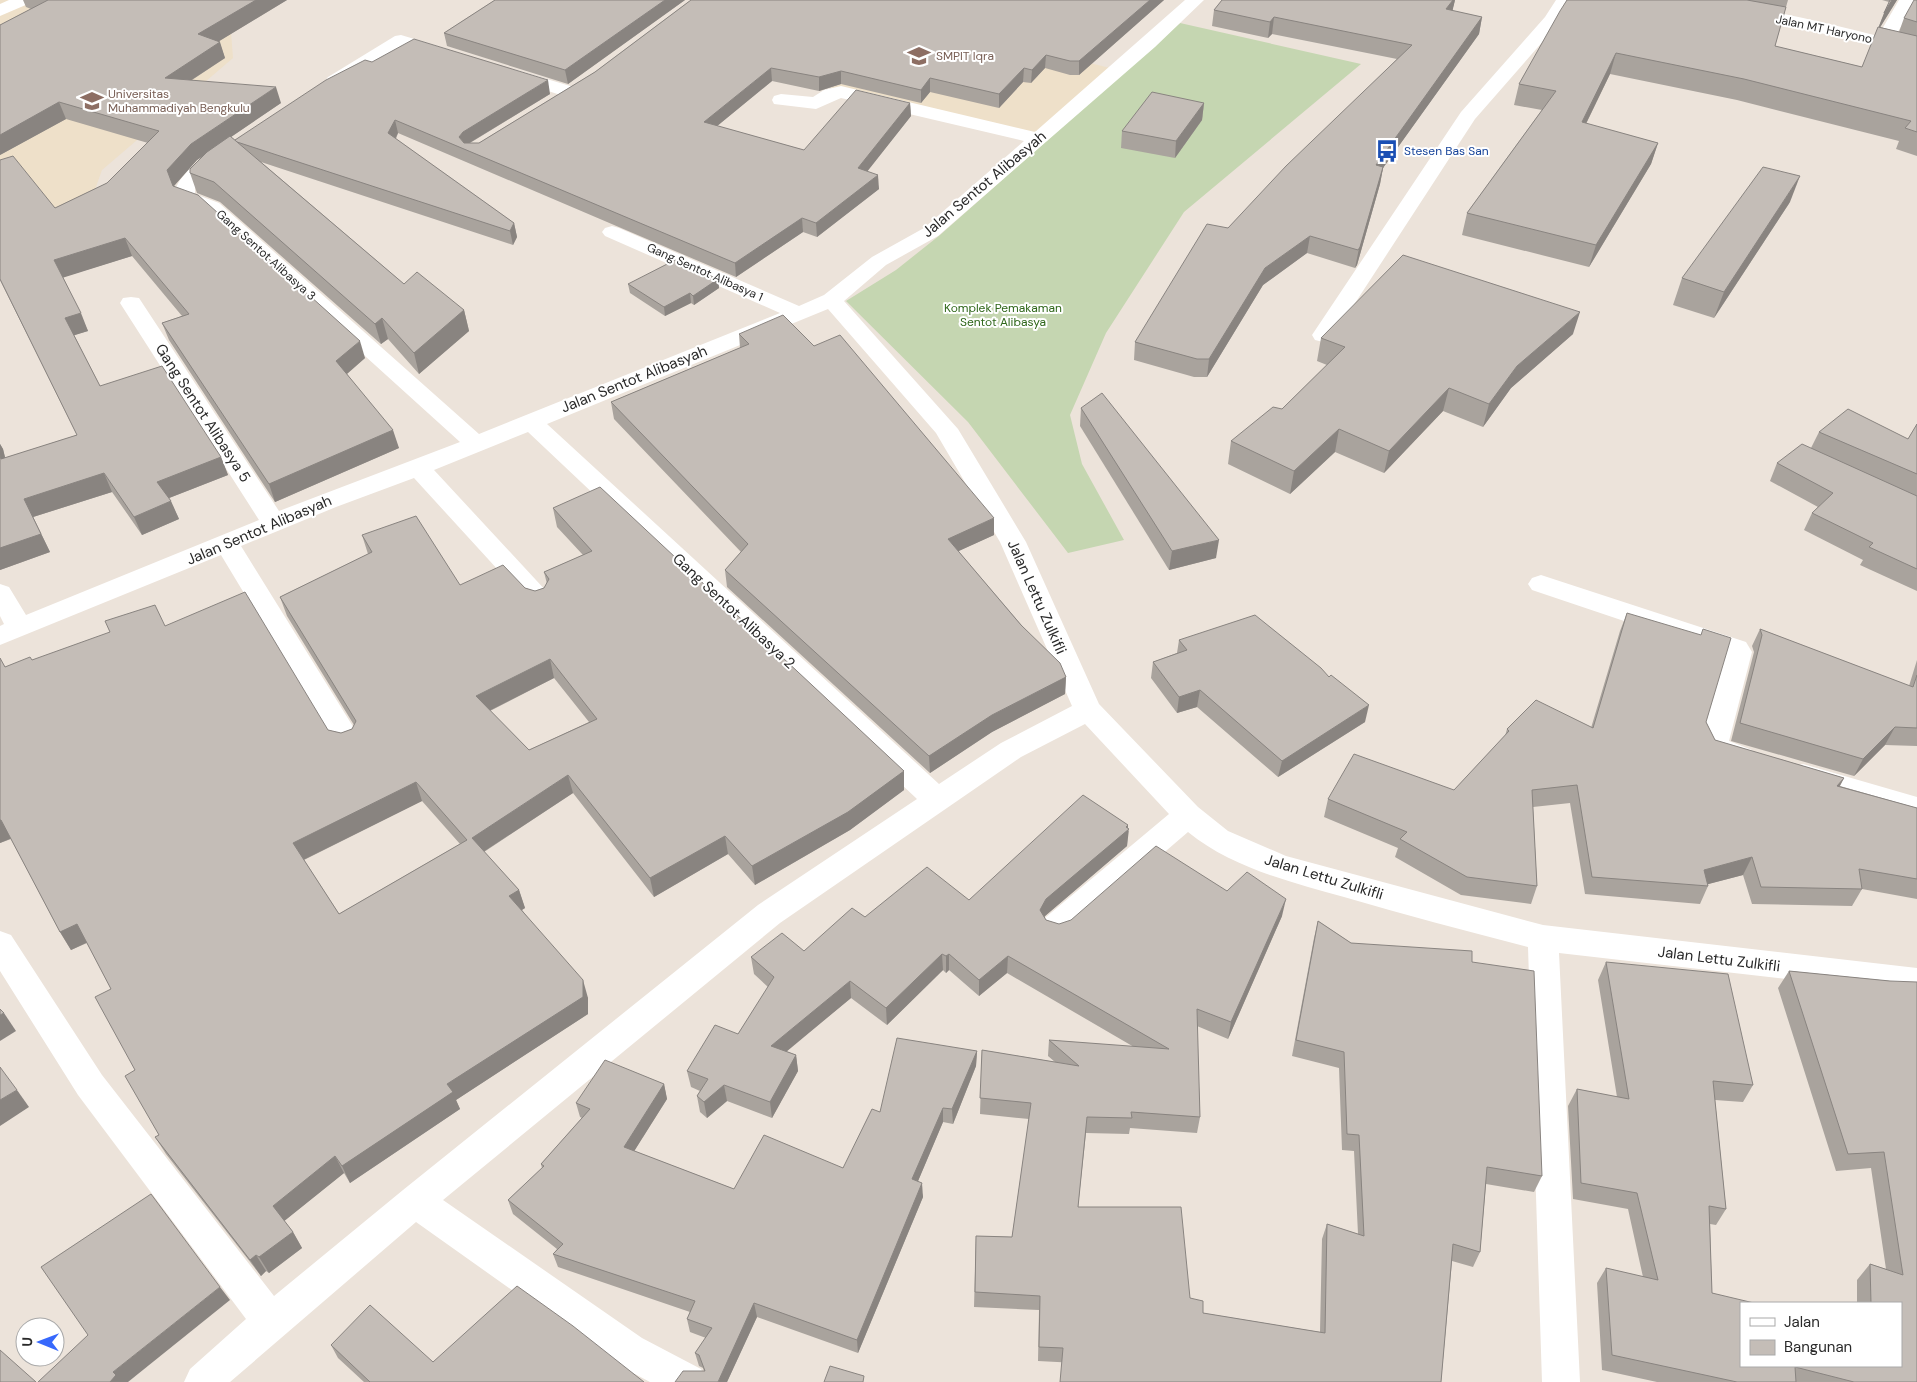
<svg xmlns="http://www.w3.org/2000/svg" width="1917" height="1382" font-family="'DM Sans',sans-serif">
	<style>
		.education { fill: #eee0c9 }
		.cemetery { fill: #c5d6b1 }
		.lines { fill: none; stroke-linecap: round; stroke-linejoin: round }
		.minor { fill: #fff; fill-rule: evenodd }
		.wall { fill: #a9a39d; fill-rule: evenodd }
		.shaded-wall { fill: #898480 }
		.building { fill: #c4bdb7; stroke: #898480; fill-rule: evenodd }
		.labels { text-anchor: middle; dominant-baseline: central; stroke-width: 4; stroke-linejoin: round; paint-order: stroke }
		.far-street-label { font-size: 12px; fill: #292929; stroke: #fff }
		.far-education-label { font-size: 12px; fill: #785e54; stroke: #fff; text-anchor: start }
		.far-transit-label { font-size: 12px; fill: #164399; stroke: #fff; text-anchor: start }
		.far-park-label { font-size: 12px; fill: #2e6619; stroke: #fff }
		.street-label { font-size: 15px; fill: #292929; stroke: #fff }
	</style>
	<rect width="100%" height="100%" fill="#ece3da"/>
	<g class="education">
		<path d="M 0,0 L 166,0 L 231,32 L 233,58 L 102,170 L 92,198 L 0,247 Z"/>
		<path d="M 857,0 L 1037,0 L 1006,42 L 1118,70 L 1039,139 L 761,70 Z"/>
	</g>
	<path class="cemetery" d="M 1180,23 L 1361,64 L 1184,212 L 1106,333 L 1070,415 L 1082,464 L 1124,540 L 1068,553 L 968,422 L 846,301 L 896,270 L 940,235 Z"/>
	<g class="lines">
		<g class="minor">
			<path d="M 9,0 L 31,0 L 28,4 L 0,16 L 0,4 Z"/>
			<path d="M 1185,0 L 1204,0 L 1155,47 L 938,236 L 886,265 L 844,301 L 958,429 L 1026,542 L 1099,704 L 1198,807 L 1228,831 L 1286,856 L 1543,925 L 1917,968 L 1917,994 L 1559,953 L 1580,1382 L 1542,1382 L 1528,947 C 1466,931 1405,915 1344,897 C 1291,882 1232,868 1188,832 L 1068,935 L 1057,939 L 1046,935 L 1041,926 L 1046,917 L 1169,814 L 1085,724 L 1021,757 L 780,923 L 443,1200 L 642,1338 L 701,1369 L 707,1382 L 650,1382 L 616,1364 L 416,1222 L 230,1382 L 184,1382 L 190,1369 L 246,1319 L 78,1095 L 0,971 L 0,931 L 11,935 L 102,1075 L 274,1296 L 403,1190 L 758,905 L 917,799 L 528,432 L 434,470 L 548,593 L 552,599 L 548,605 L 539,608 L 530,605 L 414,478 L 336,507 L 241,546 L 357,733 L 361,740 L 357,747 L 347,750 L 337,747 L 221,555 L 0,645 L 0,626 L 4,624 L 0,616 L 0,584 L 9,587 L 26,615 L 259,520 L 120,303 L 123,298 L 131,297 L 139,298 L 279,511 L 460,442 L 205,211 C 198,209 180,205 176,199 C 167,183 210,146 228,151 L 231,155 L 195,188 L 195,194 L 219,203 L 479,434 L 780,313 L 605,236 L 602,232 L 605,228 L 612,226 L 619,228 L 799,306 L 824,295 L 872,257 L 924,228 L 1024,141 L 841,98 L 816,109 L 774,104 L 772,100 L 774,96 L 781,94 L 813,97 L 824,90 L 841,86 L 1035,132 ZM 828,309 L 936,433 L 1000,542 L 1072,706 L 1001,743 L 939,784 L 547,424 Z"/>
			<path d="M 1556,0 L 1574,0 L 1558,24 L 1475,119 L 1331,340 L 1323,342 L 1315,340 L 1312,335 L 1461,112 L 1545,17 Z"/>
			<path d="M 1661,0 C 1734,0 1807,18 1878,36 L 1899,0 L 1917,0 L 1893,40 L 1917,46 L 1917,57 L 1825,34 L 1670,5 L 1664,4 Z"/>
			<path d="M 401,35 L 451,50 L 454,54 L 451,58 L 445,59 L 403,46 L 340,85 L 328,85 L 325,81 L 328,77 L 395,36 Z"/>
			<path d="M 513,69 L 577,88 L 579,92 L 577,96 L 570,98 L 507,78 L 504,74 L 507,70 Z"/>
			<path d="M 1541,575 L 1746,642 L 1752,652 L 1729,741 L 1752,750 L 1756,758 L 1752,766 C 1733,771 1710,760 1700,743 L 1725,655 L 1532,590 L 1528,584 L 1532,578 Z"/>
			<path d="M 1803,764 L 1917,797 L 1917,819 L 1793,783 L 1789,775 L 1793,767 Z"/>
		</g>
	</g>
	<g class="wall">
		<path d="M 23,0 L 287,0 L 219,41 L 225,58 L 192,80 L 281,103 L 231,137 L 235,140 L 372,62 L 550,94 L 470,143 L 479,143 L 595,72 L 691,0 L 1164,0 L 1079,75 L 1070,75 L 1045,68 L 1031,83 L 1023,82 L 999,108 L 930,92 L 921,103 L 841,84 L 819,91 L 772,81 L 717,126 L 804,150 L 910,103 L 911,116 L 867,171 L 879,189 L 817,237 L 803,232 L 736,277 L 398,133 L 396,139 L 514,223 L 517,237 L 513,245 L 261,162 L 404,284 L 464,310 L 469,331 L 419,374 L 388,339 L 381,344 L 220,202 L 197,193 L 190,173 L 202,157 L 197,160 L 174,186 L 365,358 L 347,374 L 399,448 L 275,502 L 169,340 L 162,323 L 182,316 L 132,256 L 63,277 L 88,331 L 74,335 L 100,386 L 221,457 L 228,475 L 169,498 L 179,519 L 142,535 L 112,492 L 33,517 L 50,552 L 0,570 L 0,444 L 3,449 L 5,458 L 77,435 L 0,280 L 0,160 L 55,208 L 107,183 L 148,143 L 66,119 L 0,155 L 0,25 L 31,9 L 26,7 Z"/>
		<path d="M 495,0 L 685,0 L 568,84 L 447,46 L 444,33 Z"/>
		<path d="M 1222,0 L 1455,0 L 1452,11 L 1482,17 L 1479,34 L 1383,168 L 1380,184 L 1357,265 L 1355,268 L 1307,253 L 1263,285 L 1207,377 L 1194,377 L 1134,360 L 1135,342 L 1228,228 L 1397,59 L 1272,34 L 1268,38 L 1212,26 L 1214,10 Z"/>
		<path d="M 1567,0 L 1788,0 L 1775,46 L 1862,67 L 1889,2 L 1882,0 L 1897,0 L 1880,27 L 1899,32 L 1904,18 L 1917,0 L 1917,156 L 1896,149 L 1899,141 L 1737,100 L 1610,74 L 1586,124 L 1658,143 L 1651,164 L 1589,267 L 1462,235 L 1467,213 L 1542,110 L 1514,105 L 1519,84 Z"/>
		<path d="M 1204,103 L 1202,120 L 1175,158 L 1121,148 L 1122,131 Z"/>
		<path d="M 1790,202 L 1714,318 L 1673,305 L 1682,278 Z"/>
		<path d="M 718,279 L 719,288 L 694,305 L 691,303 L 665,316 L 630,293 L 628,284 Z"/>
		<path d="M 739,334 L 994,535 L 958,551 L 1066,677 L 1065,694 L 992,732 L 930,773 L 727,587 L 725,570 L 741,552 L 614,419 L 611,402 L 740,348 Z"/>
		<path d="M 1573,334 L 1511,388 L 1483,427 L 1443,411 L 1384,473 L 1335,452 L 1290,494 L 1228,464 L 1231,441 L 1282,409 L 1327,365 L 1317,361 L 1321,338 Z"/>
		<path d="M 1081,408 L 1216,558 L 1169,570 L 1080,426 Z"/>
		<path d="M 1917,424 L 1917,591 L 1860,565 L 1863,560 L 1804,530 L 1812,513 L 1818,507 L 1770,481 L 1777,463 L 1811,448 L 1819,432 L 1908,439 Z"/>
		<path d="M 553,508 L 904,790 L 850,830 L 755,885 L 728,854 L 654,897 L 573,793 L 484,852 L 519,890 L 525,908 L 522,910 L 588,998 L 588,1014 L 456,1100 L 460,1109 L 350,1183 L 344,1173 L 284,1221 L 293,1232 L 302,1248 L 269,1273 L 266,1271 L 261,1276 L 166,1154 L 155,1137 L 159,1135 L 135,1070 L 111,989 L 87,943 L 71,950 L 60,932 L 11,839 L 0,843 L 0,658 L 5,667 L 165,626 L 328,730 L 341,733 L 352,729 L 354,725 L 287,616 L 280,597 L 368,554 L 362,535 L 460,585 L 525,588 L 535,591 L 544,588 L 547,584 L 544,572 L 583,555 L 557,527 ZM 554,678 L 589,722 L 529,750 L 490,711 ZM 422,801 L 460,844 L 339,914 L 304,860 Z"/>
		<path d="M 1627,613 L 1706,722 L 1715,740 L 1844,778 L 1840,786 L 1917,808 L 1917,899 L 1862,889 L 1852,906 L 1752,904 L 1743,875 L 1708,884 L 1708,886 L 1700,904 L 1585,894 L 1570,803 L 1533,807 L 1537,886 L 1531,904 L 1461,895 L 1395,857 L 1398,848 L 1324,817 L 1328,799 L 1454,790 L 1505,736 L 1507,729 L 1591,728 L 1620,631 Z"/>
		<path d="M 1760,629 L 1909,686 L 1917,660 L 1917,746 L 1885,745 L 1854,776 L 1731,741 L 1754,652 L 1752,646 Z"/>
		<path d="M 1179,640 L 1365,722 L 1278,777 L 1197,707 L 1177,713 L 1151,678 L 1153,662 L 1177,653 Z"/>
		<path d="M 1128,828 L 1127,846 L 1045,916 L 1044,917 L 1046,920 L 1059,924 L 1227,891 L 1282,916 L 1228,1039 L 1197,1026 L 1200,1117 L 1197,1133 L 1130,1128 L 1129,1134 L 1086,1133 L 1078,1207 L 1190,1298 L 1203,1313 L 1320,1332 L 1322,1239 L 1327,1224 L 1358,1234 L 1354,1151 L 1342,1150 L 1339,1068 L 1292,1056 L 1314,938 L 1318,921 L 1351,943 L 1472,962 L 1542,1176 L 1534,1192 L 1486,1184 L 1480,1252 L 1473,1267 L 1452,1261 L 1441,1382 L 1038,1361 L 1039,1310 L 974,1307 L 976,1236 L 1012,1237 L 1029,1119 L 980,1114 L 982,1050 L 1055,1062 L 1048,1056 L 1049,1040 L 1134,1047 L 1007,973 L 979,996 L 949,970 L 946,973 L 943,970 L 887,1025 L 851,998 L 786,1051 L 796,1055 L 798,1071 L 772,1118 L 727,1101 L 707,1118 L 700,1112 L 697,1096 L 700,1091 L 691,1087 L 687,1071 L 738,1034 L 768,987 L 754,974 L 751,957 L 804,951 L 865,917 L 969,900 Z"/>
		<path d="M 1606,962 L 1753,1085 L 1743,1102 L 1715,1100 L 1726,1209 L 1716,1225 L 1710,1224 L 1712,1293 L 1901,1366 L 1901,1303 L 1857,1303 L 1857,1280 L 1870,1264 L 1886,1269 L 1871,1168 L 1836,1171 L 1778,988 L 1789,971 L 1890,981 L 1917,1382 L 1657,1382 L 1602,1370 L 1597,1283 L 1606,1268 L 1643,1277 L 1628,1209 L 1573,1199 L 1568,1106 L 1577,1089 L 1617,1097 L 1598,980 Z"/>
		<path d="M 977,1051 L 976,1066 L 953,1124 L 943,1122 L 918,1181 L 923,1197 L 858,1353 L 757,1317 L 727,1382 L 704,1371 L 703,1368 L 699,1366 L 695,1353 L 706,1338 L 690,1332 L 687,1319 L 690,1312 L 558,1267 L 553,1254 L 557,1249 L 513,1214 L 508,1200 L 542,1168 L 541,1164 L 582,1118 L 580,1117 L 576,1103 L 664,1084 L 667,1099 L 634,1151 L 734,1189 L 843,1168 L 880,1112 Z"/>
		<path d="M 331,1345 L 433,1362 L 644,1382 L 364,1382 L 338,1358 Z"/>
	</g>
	<g class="shaded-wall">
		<path d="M 256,0 L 287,0 L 203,51 L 198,34 Z"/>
		<path d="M 665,0 L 685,0 L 568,84 L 565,70 Z"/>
		<path d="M 1150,0 L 1164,0 L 1079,75 L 1079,61 Z"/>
		<path d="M 1453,0 L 1455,0 L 1452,13 L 1446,9 Z"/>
		<path d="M 1892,0 L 1897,0 L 1876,34 L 1884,13 Z"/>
		<path d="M 1274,17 L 1272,34 L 1268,38 L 1270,22 Z"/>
		<path d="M 1482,17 L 1479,34 L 1383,168 L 1380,184 L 1357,265 L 1355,268 L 1376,165 Z"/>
		<path d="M 220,42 L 225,58 L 170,94 L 165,78 Z"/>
		<path d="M 1616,53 L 1610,74 L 1576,144 L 1582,122 Z"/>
		<path d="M 1046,55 L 1045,68 L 1031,83 L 1032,70 Z"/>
		<path d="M 771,68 L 772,81 L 705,136 L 704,122 Z"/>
		<path d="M 1024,68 L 1023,82 L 999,108 L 999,94 Z"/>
		<path d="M 841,71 L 841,84 L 819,91 L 819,77 Z"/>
		<path d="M 930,78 L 930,92 L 921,103 L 921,90 Z"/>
		<path d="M 548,80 L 550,94 L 466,145 L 459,137 L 463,132 Z"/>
		<path d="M 276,87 L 281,103 L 197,160 L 173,187 L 167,170 L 191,144 Z"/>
		<path d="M 59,102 L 66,119 L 0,155 L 0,135 Z"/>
		<path d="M 910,103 L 911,116 L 859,182 L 858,168 Z"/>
		<path d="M 1204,103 L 1202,120 L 1175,158 L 1176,141 Z"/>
		<path d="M 395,120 L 398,133 L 391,147 L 388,133 Z"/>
		<path d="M 1658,143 L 1651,164 L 1589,267 L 1596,245 Z"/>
		<path d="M 878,175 L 879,189 L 817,237 L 816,223 Z"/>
		<path d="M 1800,176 L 1790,202 L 1714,318 L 1724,292 Z"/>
		<path d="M 802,218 L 803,232 L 736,277 L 735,263 Z"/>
		<path d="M 514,223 L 517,237 L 513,245 L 510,231 Z"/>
		<path d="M 1310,236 L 1307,253 L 1263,285 L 1207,377 L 1209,359 L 1265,268 Z"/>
		<path d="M 125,238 L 132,256 L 62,278 L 54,260 Z"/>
		<path d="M 718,279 L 719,288 L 694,305 L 693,296 Z"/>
		<path d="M 690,293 L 691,303 L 665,316 L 664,307 Z"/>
		<path d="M 464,310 L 469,331 L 419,374 L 414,353 Z"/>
		<path d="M 1580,312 L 1573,334 L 1511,388 L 1483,427 L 1489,404 L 1517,366 Z"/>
		<path d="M 81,313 L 88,331 L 72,336 L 65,318 Z"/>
		<path d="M 382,318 L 388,339 L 381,344 L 375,324 Z"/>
		<path d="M 360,341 L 365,358 L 341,379 L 336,361 Z"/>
		<path d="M 1449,388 L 1443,411 L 1384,473 L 1389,451 Z"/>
		<path d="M 1339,429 L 1335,452 L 1290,494 L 1294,471 Z"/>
		<path d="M 393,430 L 399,448 L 275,502 L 269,484 Z"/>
		<path d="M 0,444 L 3,449 L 10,477 L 1,459 L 0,455 Z"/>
		<path d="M 221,457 L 228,475 L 164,500 L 157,482 Z"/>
		<path d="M 104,473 L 112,492 L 33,517 L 50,552 L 0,570 L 0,548 L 24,499 Z"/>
		<path d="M 171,501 L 179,519 L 142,535 L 134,517 Z"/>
		<path d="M 994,518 L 994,535 L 948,556 L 948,539 Z"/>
		<path d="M 1219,540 L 1216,558 L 1169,570 L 1172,551 Z"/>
		<path d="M 550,659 L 554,678 L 481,715 L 476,696 Z"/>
		<path d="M 1066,677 L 1065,694 L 992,732 L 930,773 L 929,756 L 992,715 Z"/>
		<path d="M 1200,690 L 1197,707 L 1177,713 L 1179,697 Z"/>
		<path d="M 1369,705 L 1365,722 L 1278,777 L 1282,761 Z"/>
		<path d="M 1895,727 L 1885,745 L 1854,776 L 1863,759 Z"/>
		<path d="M 904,771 L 904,790 L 850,830 L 755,885 L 752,866 Z"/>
		<path d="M 568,775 L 573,793 L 477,856 L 472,838 Z"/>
		<path d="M 1844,778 L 1834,796 L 1837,786 Z"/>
		<path d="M 416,782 L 422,801 L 301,861 L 293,843 Z"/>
		<path d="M 0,820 L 1,820 L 12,838 L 0,843 Z"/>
		<path d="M 1128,825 L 1128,831 L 1129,829 L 1127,846 L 1045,916 L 1039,927 L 1040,910 L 1046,899 Z"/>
		<path d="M 725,836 L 728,854 L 654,897 L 650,878 Z"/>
		<path d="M 1752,857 L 1743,875 L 1701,886 L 1704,870 Z"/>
		<path d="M 519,890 L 525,908 L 515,914 L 509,896 Z"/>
		<path d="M 1286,899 L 1282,916 L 1228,1039 L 1231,1022 Z"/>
		<path d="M 77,924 L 88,942 L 71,950 L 60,932 Z"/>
		<path d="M 942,954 L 943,970 L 887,1025 L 886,1008 Z"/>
		<path d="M 949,954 L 949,970 L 946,973 L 946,956 Z"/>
		<path d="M 1008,956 L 1007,973 L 979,996 L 979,980 Z"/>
		<path d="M 583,980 L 588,998 L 588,1014 L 456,1100 L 460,1109 L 350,1183 L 342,1166 L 447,1084 Z"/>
		<path d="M 850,981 L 851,998 L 774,1062 L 771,1046 Z"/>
		<path d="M 4,1013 L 16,1031 L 0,1041 L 0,1015 Z"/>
		<path d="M 977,1051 L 976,1066 L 953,1124 L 952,1109 Z"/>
		<path d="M 796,1055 L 798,1071 L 772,1118 L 770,1102 Z"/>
		<path d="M 664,1084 L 667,1099 L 628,1161 L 624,1147 Z"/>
		<path d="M 724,1085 L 727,1101 L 707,1118 L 704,1102 Z"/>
		<path d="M 17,1090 L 29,1107 L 0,1126 L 0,1100 Z"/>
		<path d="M 943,1108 L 943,1122 L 913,1193 L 912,1179 Z"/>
		<path d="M 335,1156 L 344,1173 L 283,1222 L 273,1206 Z"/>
		<path d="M 922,1183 L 923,1197 L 858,1353 L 857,1340 Z"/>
		<path d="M 293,1232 L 302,1248 L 269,1273 L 259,1257 Z"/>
		<path d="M 256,1255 L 266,1271 L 261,1276 L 250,1260 Z"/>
		<path d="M 220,1287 L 230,1300 L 128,1382 L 110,1382 L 113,1372 Z"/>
		<path d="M 754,1303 L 757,1317 L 727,1382 L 718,1382 Z"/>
	</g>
	<g class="building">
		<path d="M 48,0 L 256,0 L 198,34 L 220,42 L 165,78 L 276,87 L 191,144 L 167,170 L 173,186 L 198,195 L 360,341 L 336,361 L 393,430 L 269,484 L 162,323 L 189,314 L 125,238 L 54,260 L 81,313 L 65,318 L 100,386 L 162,366 L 221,457 L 157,482 L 171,501 L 134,517 L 104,473 L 24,499 L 41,534 L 0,548 L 0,455 L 1,459 L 77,435 L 0,279 L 0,160 L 13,156 L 55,208 L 107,183 L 159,131 L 59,102 L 0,135 L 0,25 Z"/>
		<path d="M 495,0 L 665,0 L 565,70 L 444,33 Z"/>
		<path d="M 691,0 L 1150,0 L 1079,61 L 1070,61 L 1046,55 L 1032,70 L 1024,68 L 999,94 L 930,78 L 921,90 L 841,71 L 819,77 L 771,68 L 704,122 L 804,150 L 856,90 L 910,103 L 858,168 L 878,175 L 816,223 L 802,218 L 735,263 L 395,120 L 388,133 L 514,223 L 510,231 L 237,142 L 235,140 L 326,80 L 365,60 L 372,62 L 414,39 L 548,80 L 463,132 L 459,137 L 464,143 L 479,143 L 595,72 Z"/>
		<path d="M 1222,0 L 1453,0 L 1446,9 L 1482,17 L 1376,165 L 1383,167 L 1360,247 L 1358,250 L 1310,236 L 1265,268 L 1209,359 L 1197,359 L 1135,342 L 1207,224 L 1228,228 L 1286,166 L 1412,45 L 1274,17 L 1270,22 L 1214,10 Z"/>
		<path d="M 1567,0 L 1747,0 L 1786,7 L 1775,46 L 1862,67 L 1878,27 L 1917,36 L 1917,132 L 1905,128 L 1911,121 L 1744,79 L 1616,53 L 1582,122 L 1658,143 L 1596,245 L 1467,213 L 1556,91 L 1519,84 L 1560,11 Z"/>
		<path d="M 1890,0 L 1892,0 L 1884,13 Z"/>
		<path d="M 1914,0 L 1917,0 L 1917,22 L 1904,18 Z"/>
		<path d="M 1152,92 L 1204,103 L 1176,141 L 1122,131 Z"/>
		<path d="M 230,136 L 404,284 L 417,272 L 464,310 L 414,353 L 382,318 L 375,324 L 214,182 L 190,173 L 190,169 L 207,152 Z"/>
		<path d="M 1763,167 L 1800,176 L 1724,292 L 1682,278 Z"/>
		<path d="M 1403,255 L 1580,312 L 1517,366 L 1489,404 L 1449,388 L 1389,451 L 1339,429 L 1294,471 L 1231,441 L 1273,407 L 1282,409 L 1345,347 L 1321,338 Z"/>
		<path d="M 675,260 L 718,279 L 693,296 L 690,293 L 664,307 L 628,284 Z"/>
		<path d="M 783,315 L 814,346 L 840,335 L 994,518 L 948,539 L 1021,625 L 1060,663 L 1066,677 L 992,715 L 929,756 L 725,570 L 748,544 L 611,402 L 749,344 L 739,334 Z"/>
		<path d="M 1102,393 L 1219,540 L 1172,551 L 1081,408 Z"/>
		<path d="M 1848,409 L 1908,439 L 1917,424 L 1917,474 L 1819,432 Z"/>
		<path d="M 1802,444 L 1917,496 L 1917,569 L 1869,547 L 1873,543 L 1812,513 L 1833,493 L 1777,463 Z"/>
		<path d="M 600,487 L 904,771 L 848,812 L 752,866 L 725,836 L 650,878 L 568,775 L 472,838 L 519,890 L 509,896 L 583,980 L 583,997 L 447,1084 L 453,1092 L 342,1166 L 335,1156 L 273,1206 L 293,1232 L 259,1257 L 256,1255 L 250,1260 L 155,1137 L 159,1135 L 125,1076 L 135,1070 L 95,997 L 111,989 L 77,924 L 60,932 L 1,820 L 0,820 L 0,658 L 5,667 L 30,657 L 32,660 L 110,632 L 105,621 L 155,605 L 165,626 L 245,592 L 328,730 L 341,733 L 352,729 L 356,721 L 280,597 L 372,552 L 362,535 L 416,516 L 460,585 L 503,565 L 525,588 L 535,591 L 544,588 L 549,579 L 544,572 L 592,551 L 553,508 ZM 550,659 L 597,719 L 529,750 L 476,696 ZM 416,782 L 467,840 L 339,914 L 293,843 Z"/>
		<path d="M 1627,613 L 1701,635 L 1703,629 L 1731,638 L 1706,722 L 1715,740 L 1844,778 L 1837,786 L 1917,808 L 1917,879 L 1859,869 L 1862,889 L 1761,887 L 1752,857 L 1704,870 L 1708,886 L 1592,877 L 1577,785 L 1532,790 L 1537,886 L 1467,877 L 1400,839 L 1407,832 L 1328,799 L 1354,754 L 1454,790 L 1509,731 L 1507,729 L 1536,700 L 1593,728 Z"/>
		<path d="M 1255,615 L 1321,668 L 1329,677 L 1331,675 L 1369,705 L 1282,761 L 1200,690 L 1179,697 L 1153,662 L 1187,650 L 1179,640 Z"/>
		<path d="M 1760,629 L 1913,687 L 1917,675 L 1917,728 L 1895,727 L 1863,759 L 1740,723 L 1762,635 Z"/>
		<path d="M 1083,795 L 1128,825 L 1126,827 L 1129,829 L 1046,899 L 1040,910 L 1046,920 L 1059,924 L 1071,920 L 1156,846 L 1227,891 L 1247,872 L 1286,899 L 1231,1022 L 1197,1009 L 1200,1117 L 1131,1112 L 1132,1118 L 1087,1117 L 1078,1207 L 1181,1207 L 1190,1298 L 1203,1301 L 1203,1313 L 1325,1333 L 1327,1224 L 1364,1236 L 1359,1135 L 1347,1134 L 1344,1052 L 1296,1040 L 1318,921 L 1351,943 L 1472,951 L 1472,962 L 1534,971 L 1542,1176 L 1487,1167 L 1480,1252 L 1453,1244 L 1441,1382 L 1060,1382 L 1063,1348 L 1039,1347 L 1040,1296 L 975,1292 L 976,1236 L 1012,1237 L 1031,1103 L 980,1098 L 982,1050 L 1079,1066 L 1049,1040 L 1169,1049 L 1008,956 L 979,980 L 949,954 L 946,956 L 942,954 L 886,1008 L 850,981 L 771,1046 L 796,1055 L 770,1102 L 724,1085 L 704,1102 L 697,1096 L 708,1079 L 687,1071 L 715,1025 L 738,1034 L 774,977 L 751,957 L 782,933 L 804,951 L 852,908 L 865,917 L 927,867 L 969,900 Z"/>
		<path d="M 1606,962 L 1728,974 L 1753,1085 L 1713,1081 L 1726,1209 L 1709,1206 L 1712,1293 L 1754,1303 L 1741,1303 L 1741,1366 L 1901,1366 L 1901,1303 L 1871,1303 L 1870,1264 L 1903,1275 L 1884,1152 L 1848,1154 L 1789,971 L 1890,981 L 1917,982 L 1917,1382 L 1854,1382 L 1795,1367 L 1796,1382 L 1737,1382 L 1612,1355 L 1606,1268 L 1658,1280 L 1637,1193 L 1581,1183 L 1577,1089 L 1629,1099 Z"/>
		<path d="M 0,1009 L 4,1013 L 0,1015 Z"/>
		<path d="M 897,1038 L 977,1051 L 952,1109 L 943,1108 L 912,1179 L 922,1183 L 857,1340 L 754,1303 L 718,1382 L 675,1382 L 683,1371 L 705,1371 L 699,1355 L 695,1353 L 712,1328 L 687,1319 L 695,1301 L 553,1254 L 563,1244 L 508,1200 L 544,1166 L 541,1164 L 590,1109 L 576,1103 L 605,1060 L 664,1084 L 624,1147 L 734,1189 L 764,1135 L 843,1168 L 872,1109 L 880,1112 Z"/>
		<path d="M 0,1067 L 17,1090 L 0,1100 Z"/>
		<path d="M 151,1194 L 220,1287 L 113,1372 L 116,1375 L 110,1382 L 38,1382 L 88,1335 L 41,1267 Z"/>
		<path d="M 517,1286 L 573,1326 L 644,1382 L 370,1382 L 331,1345 L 370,1305 L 433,1362 Z"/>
		<path d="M 0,1350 L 36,1382 L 0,1382 Z"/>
		<path d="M 830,1366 L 864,1376 L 863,1382 L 824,1382 Z"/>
	</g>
	<defs>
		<symbol id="school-bare" viewBox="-9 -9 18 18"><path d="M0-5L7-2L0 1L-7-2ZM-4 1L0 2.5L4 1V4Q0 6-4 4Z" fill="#8d6e63" stroke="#fff" stroke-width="2.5" paint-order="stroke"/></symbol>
		<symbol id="university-bare" viewBox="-9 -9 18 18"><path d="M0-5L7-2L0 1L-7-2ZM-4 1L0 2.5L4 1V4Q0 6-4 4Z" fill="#8d6e63" stroke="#fff" stroke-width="2.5" paint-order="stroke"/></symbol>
		<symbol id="bus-bare" viewBox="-9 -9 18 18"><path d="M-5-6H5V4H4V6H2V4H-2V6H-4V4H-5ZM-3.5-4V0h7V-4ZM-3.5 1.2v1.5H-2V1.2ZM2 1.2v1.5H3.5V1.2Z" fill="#1a4fb4" stroke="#fff" stroke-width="2.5" paint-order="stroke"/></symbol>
	</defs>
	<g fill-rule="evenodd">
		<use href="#school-bare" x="903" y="40" width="32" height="32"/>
		<use href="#university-bare" x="76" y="85" width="32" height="32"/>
		<use href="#bus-bare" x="1371" y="135" width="32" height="32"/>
	</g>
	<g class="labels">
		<g class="far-street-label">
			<text transform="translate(1824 29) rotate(12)">Jalan MT Haryono</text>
			<text transform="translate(266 255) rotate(42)">Gang Sentot Alibasya 3</text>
			<text transform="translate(705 272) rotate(24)">Gang Sentot Alibasya 1</text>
		</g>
		<g class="far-education-label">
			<text x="936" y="56">SMPIT Iqra</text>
			<text x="108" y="94">Universitas<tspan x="108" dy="14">Muhammadiyah Bengkulu</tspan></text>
		</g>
		<g class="far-transit-label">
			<text x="1404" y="151">Stesen Bas San</text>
		</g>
		<g class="far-park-label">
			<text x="1003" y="308">Komplek Pemakaman<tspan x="1003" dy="14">Sentot Alibasya</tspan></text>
		</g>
		<g class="street-label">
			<text transform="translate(984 184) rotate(-40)">Jalan Sentot Alibasyah</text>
			<text transform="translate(634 379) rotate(-22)">Jalan Sentot Alibasyah</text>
			<text transform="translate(203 413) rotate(57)">Gang Sentot Alibasya 5</text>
			<text transform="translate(259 530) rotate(-23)">Jalan Sentot Alibasyah</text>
			<text transform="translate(1037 597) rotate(66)">Jalan Lettu Zulkifli</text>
			<text transform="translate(734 611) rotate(43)">Gang Sentot Alibasya 2</text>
			<text transform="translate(1324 877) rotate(17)">Jalan Lettu Zulkifli</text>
			<text transform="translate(1719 959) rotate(7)">Jalan Lettu Zulkifli</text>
		</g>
	</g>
	<rect x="1740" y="1302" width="162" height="65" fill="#ffffff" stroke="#a9a9a9"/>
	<rect x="1750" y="1318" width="25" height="8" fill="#ffffff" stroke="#a9a9a9"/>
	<text x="1784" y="1327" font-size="15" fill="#292929">Jalan</text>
	<rect x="1750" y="1340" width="25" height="15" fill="#c4bdb7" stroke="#a9a9a9"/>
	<text x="1784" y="1352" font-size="15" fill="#292929">Bangunan</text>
	<g transform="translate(40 1342) rotate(271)"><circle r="24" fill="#ffffff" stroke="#a9a9a9"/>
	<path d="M0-4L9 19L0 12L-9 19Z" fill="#3768fc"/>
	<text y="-8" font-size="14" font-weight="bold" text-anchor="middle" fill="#292929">U</text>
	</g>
</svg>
